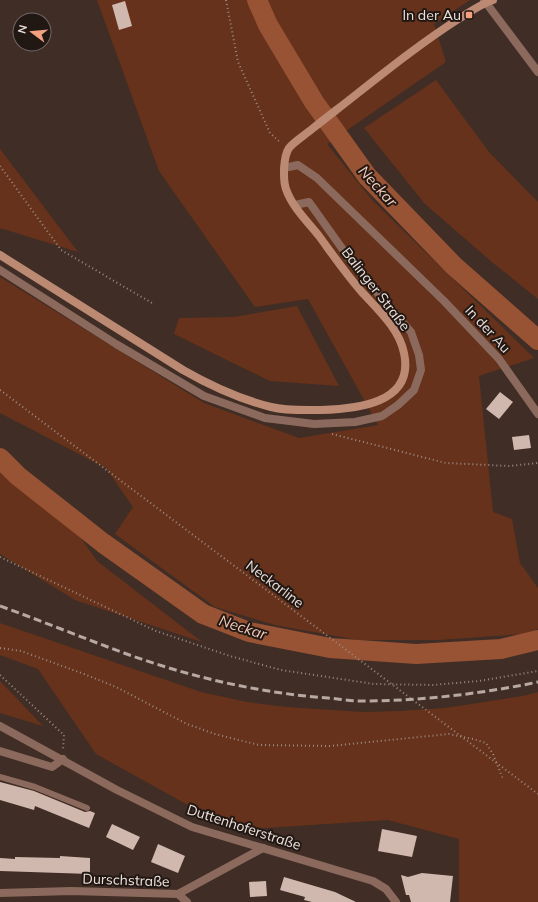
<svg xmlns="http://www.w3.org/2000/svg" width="538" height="902" font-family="Mulish,sans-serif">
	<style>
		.green { fill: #67321b }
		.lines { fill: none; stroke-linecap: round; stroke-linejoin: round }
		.river { stroke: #985234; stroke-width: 20 }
		.building { fill: #d0b8ae }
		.path { stroke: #9b8b85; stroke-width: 2; stroke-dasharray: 1 3; stroke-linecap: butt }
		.lane { stroke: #8b6a5d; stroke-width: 6 }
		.street { stroke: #8b6a5d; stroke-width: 8 }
		.secondary { stroke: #bc8973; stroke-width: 8 }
		.rail { stroke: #b7a9a3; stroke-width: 3; stroke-dasharray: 8 4; stroke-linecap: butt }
		.path-bridge { stroke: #9b8b85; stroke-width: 2; stroke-dasharray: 1 3; stroke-linecap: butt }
		.poi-dot { fill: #f2a07e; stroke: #211814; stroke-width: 1.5 }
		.labels { text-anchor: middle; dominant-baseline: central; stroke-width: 4; stroke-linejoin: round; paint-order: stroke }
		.poi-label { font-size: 14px; fill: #eee1dc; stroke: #211814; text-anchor: end }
		.street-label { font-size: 14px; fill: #eee1dc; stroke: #211814 }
		.water-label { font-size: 15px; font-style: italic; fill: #f6ccba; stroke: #211814 }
	</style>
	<rect width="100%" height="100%" fill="#402d25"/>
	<g class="green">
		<path d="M 97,0 L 470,0 L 434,24 L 446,62 L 327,144 L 373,201 L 534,358 L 479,376 L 493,512 L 512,519 L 520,563 L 538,588 L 538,629 L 523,634 L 438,640 L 358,640 L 275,625 L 215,607 L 115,534 L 133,507 L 106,468 L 0,413 L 0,277 L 204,403 L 299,438 L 378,425 L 308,299 L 255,307 L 159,171 Z"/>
		<path d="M 436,80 L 489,152 L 538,202 L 538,299 L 493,263 L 425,204 L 364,128 Z"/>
		<path d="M 0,149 L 78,252 L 0,228 Z"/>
		<path d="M 297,306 L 339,386 L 270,381 L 174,334 L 179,318 L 234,317 Z"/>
		<path d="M 0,471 L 80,537 L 97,561 L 202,642 L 75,600 L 0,554 Z"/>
		<path d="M 0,623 L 201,692 L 247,702 L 286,707 L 363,712 L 400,711 L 445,708 L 523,696 L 538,692 L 538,902 L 459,902 L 459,839 L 388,820 L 233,830 L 96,754 L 38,669 L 0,655 Z"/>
		<path d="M 0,681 L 43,726 L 0,713 Z"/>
	</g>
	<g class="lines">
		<g class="river">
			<path d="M 257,0 L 268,25 L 314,102 L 367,176 L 454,266 L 538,340"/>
			<path d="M 0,458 L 18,476 L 103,543 L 203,614 L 249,632 L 330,648 L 416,654 L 501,649 L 538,640"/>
		</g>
	</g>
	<g class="building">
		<path d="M 125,1 L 132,26 L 119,30 L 112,5 Z"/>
		<path d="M 500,392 L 513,402 L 499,419 L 486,409 Z"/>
		<path d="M 529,435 L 531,448 L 514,450 L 512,437 Z"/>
		<path d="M 0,782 L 34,791 L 85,812 L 90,811 L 95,813 L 89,828 L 35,806 L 34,810 L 0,800 Z"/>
		<path d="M 112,824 L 140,837 L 133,850 L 106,837 Z"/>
		<path d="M 382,829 L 417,836 L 412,857 L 378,851 Z"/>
		<path d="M 158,844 L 185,856 L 178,873 L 151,862 Z"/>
		<path d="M 60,856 L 90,858 L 90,874 L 0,871 L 0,858 L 15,859 L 15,857 L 60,858 Z"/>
		<path d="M 422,873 L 453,876 L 450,902 L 411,902 L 409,895 L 406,895 L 401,875 L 408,877 Z"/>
		<path d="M 284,877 L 335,892 L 356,902 L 312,902 L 304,900 L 305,897 L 280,890 Z"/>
		<path d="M 266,881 L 267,896 L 250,897 L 249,882 Z"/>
	</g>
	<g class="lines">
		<g class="path">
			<path d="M 226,0 L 238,62 L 270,133 L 281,143"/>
			<path d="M 0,166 L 61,250 L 152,303"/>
			<path d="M 332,434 L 446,463 L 509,466 L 538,463"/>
			<path d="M 0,557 L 156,631 L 230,656 L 281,670 L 374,684 L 433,685 L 479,681 L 538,671"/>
			<path d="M 0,648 L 21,651 L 84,674 L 116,687 L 187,724 L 215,734 L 259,745 L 330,746 L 449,734 L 473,739 L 486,743 L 493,754 L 503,779"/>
			<path d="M 0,675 L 64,735 L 63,750"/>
		</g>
		<path class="lane" d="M 0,777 L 35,787 L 87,808"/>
		<g class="street">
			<path d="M 484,0 L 538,72"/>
			<path d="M 284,168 L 298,165 L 317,178 L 444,301 L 499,359 L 538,414"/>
			<path d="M 0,270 L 116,344 L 204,396 L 265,418 L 314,424 L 355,422 L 382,416 L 398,405 L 414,390 L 421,370 L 419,355 L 411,332 L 356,268 L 309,202 L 295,205"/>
			<path d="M 0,726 L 117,790 L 192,827 L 373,881 L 386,889 L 396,902"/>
			<path d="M 0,751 L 52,767 L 63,759"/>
			<path d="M 0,893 L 71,891 L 178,894 L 263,848"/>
			<path d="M 178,894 L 187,902"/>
		</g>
		<path class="secondary" d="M 0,255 L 183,370 C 211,386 239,399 271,407 C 287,411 305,410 321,410 C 355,409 415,404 404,353 C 399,328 377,309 361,291 C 346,274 333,255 319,236 C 308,222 292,207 286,189 C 283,180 283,157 289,148 C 295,141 305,135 312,129 C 327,117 343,105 358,93 C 391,67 424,41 460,18 C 470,12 481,4 493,0"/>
		<path class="rail" d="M 0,606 C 42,621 83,638 124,653 C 190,677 259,693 328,698 C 339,699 350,701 361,701 C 420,701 480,694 538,682"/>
		<path class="path-bridge" d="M 0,390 L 538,794"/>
	</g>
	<rect class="poi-dot" x="465" y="11" width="8" height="8" rx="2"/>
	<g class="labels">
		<g class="poi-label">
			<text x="461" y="15">In der Au</text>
		</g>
		<g class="street-label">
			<text transform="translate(376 289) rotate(52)">Balinger Straße</text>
			<text transform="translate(488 329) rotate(47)">In der Au</text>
			<text transform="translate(275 584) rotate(37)">Neckarline</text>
			<text transform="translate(244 827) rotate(18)">Duttenhoferstraße</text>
			<text transform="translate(126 880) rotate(2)">Durschstraße</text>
		</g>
		<g class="water-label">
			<text transform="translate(378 186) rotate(48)">Neckar</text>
			<text transform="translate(243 627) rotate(18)">Neckar</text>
		</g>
	</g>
	<g transform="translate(32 32) rotate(286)"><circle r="19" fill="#211814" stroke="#736864"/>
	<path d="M0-3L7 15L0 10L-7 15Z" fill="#f2a07e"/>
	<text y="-6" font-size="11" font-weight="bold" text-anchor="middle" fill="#eee1dc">N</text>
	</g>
</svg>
